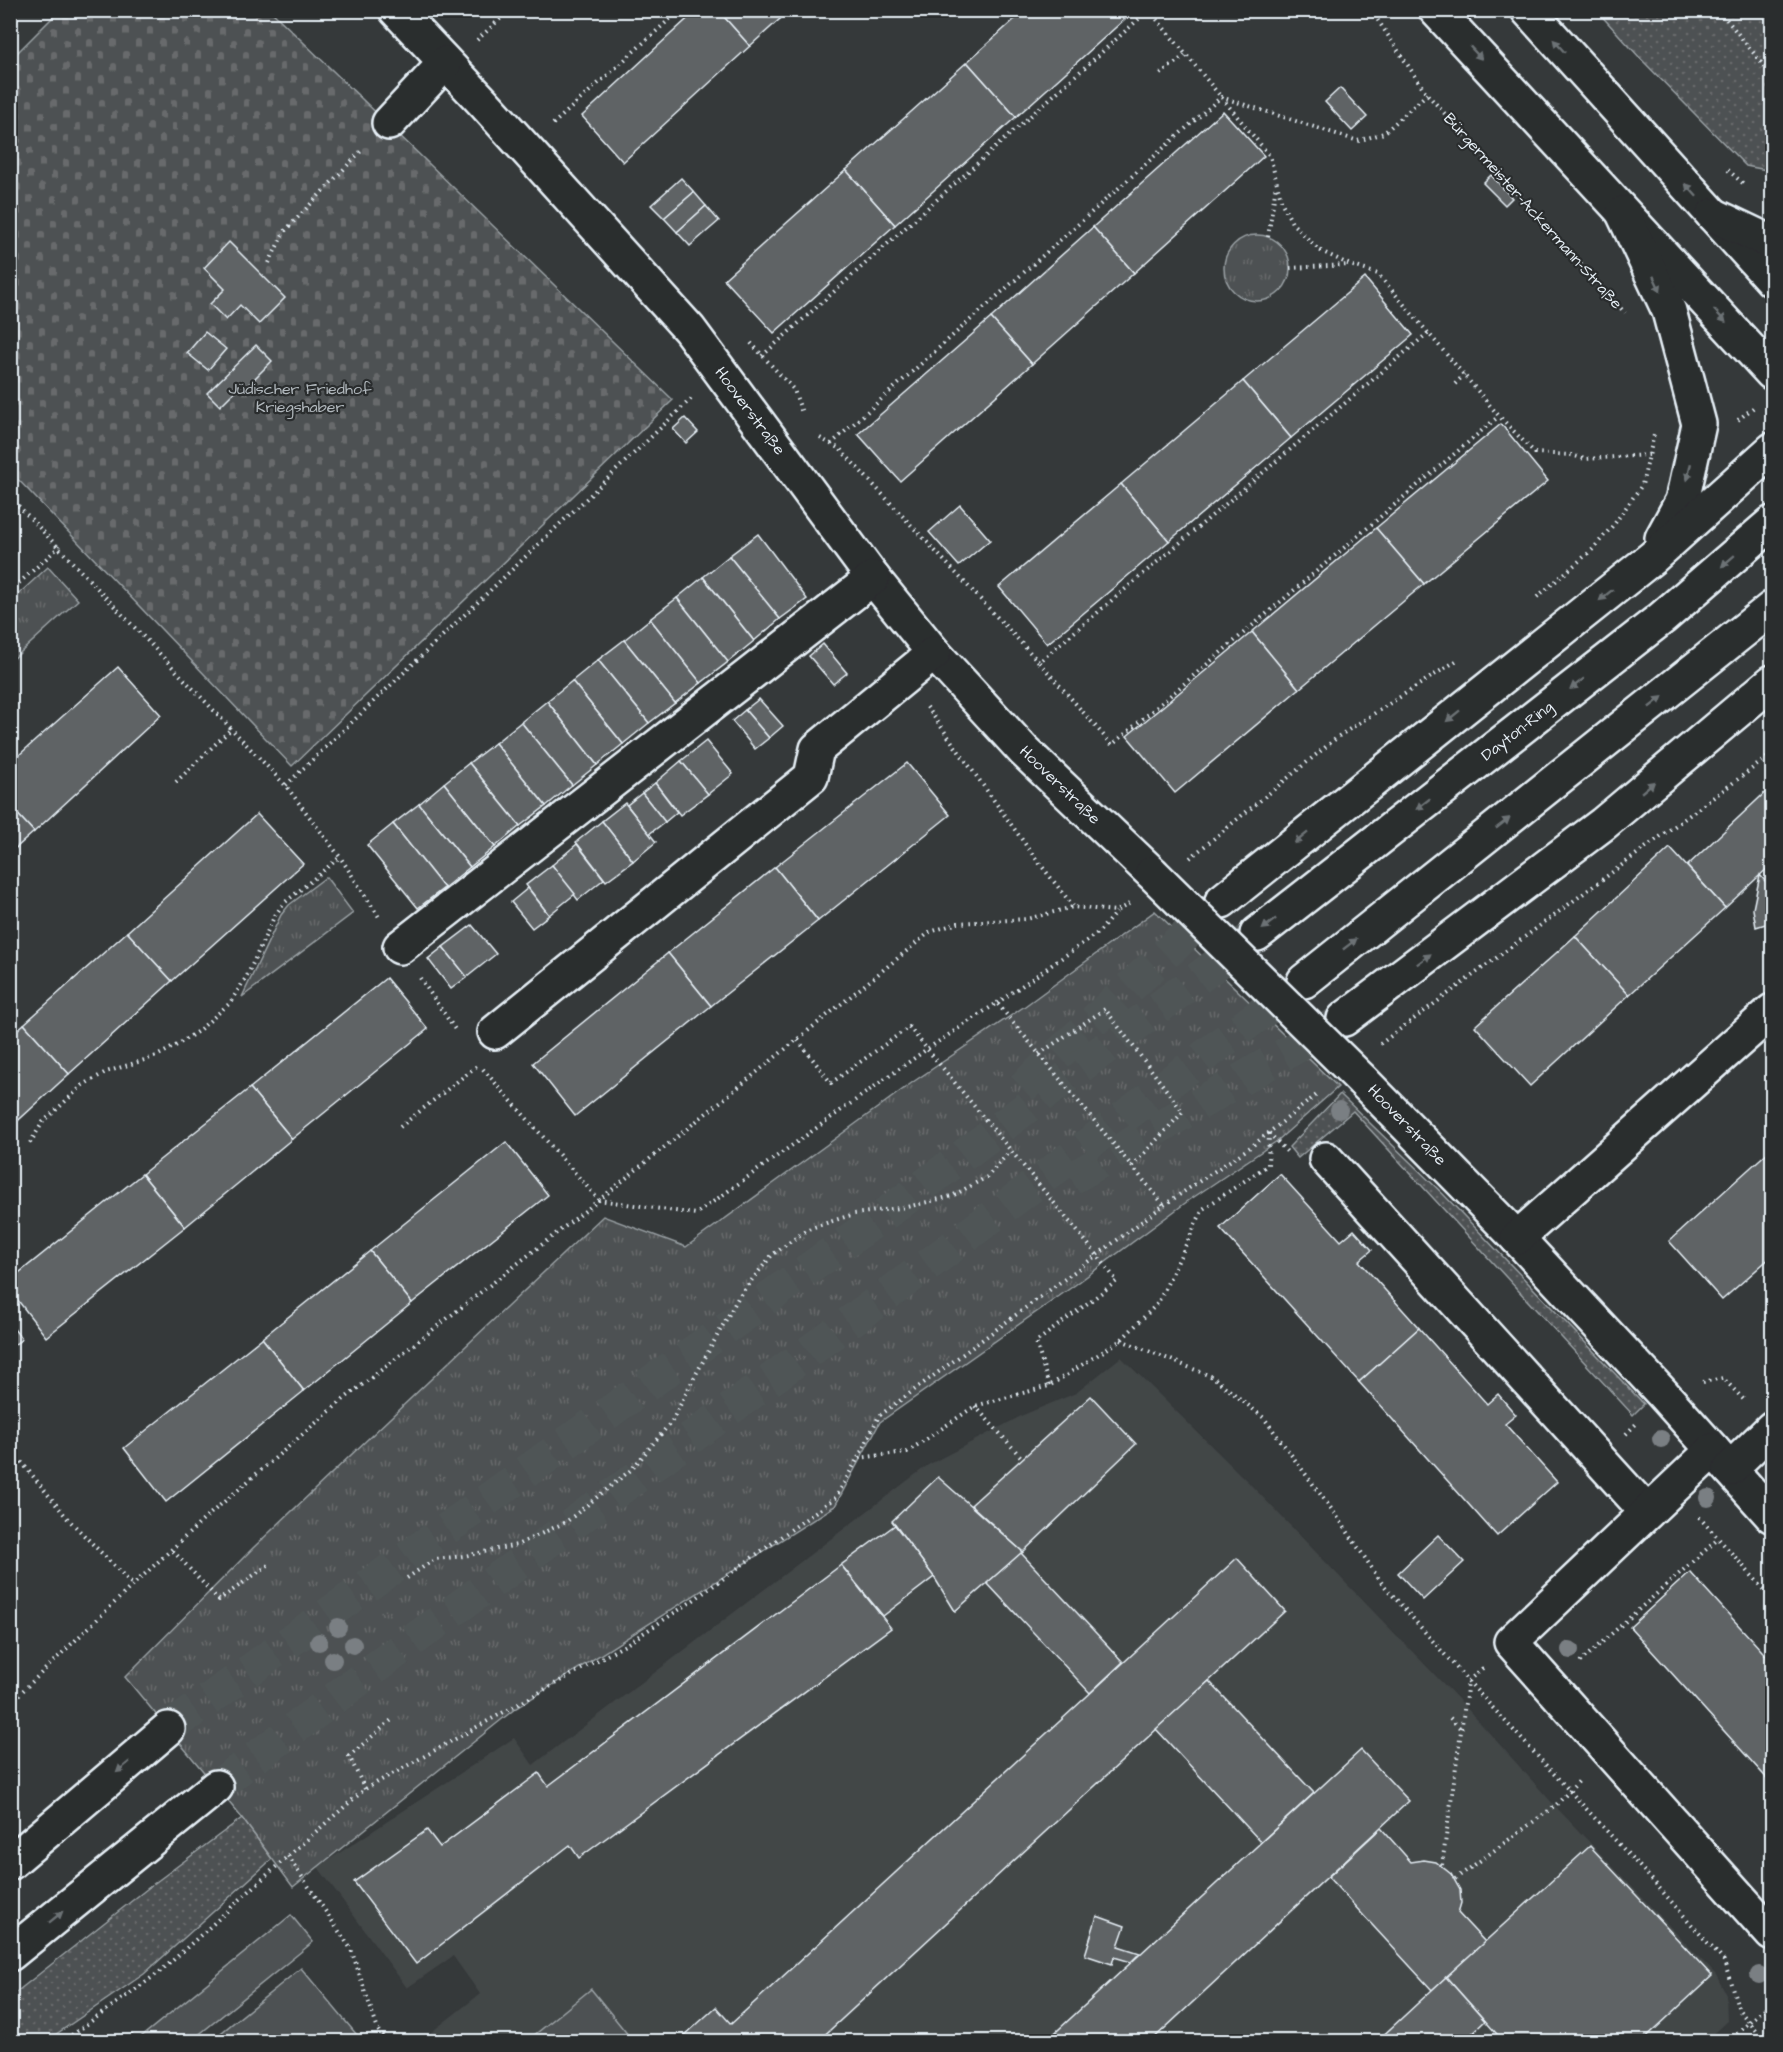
<svg xmlns="http://www.w3.org/2000/svg" width="1783" height="2052" font-family="'Architects Daughter',sans-serif">
	<style>
		.built { fill: #424647 }
		.grass { fill: url(#grass-dots); stroke: #9aa1a5; stroke-width: 1.5 }
		.cemetery { fill: url(#cemetery-stones); stroke: #9aa1a5; stroke-width: 1.5 }
		.park { fill: url(#park-tufts); stroke: #9aa1a5; stroke-width: 1.5 }
		.pitch { fill: #4d5152; stroke: #9aa1a5; stroke-width: 1.5 }
		.building { fill: #5f6365; stroke: #e8f1f8; stroke-width: 1.5 }
		.lines { fill: none; stroke-linecap: round; stroke-linejoin: round }
		.highway-tunnel { stroke: #505556; stroke-width: 33; stroke-dasharray: 33 16; stroke-linecap: butt }
		.minor-casing { stroke: #e8f1f8; stroke-width: 38 }
		.major-casing { stroke: #e8f1f8; stroke-width: 38 }
		.highway-casing { stroke: #e8f1f8; stroke-width: 38 }
		.path { stroke: #e8f1f8; stroke-width: 4; stroke-dasharray: 1.5 4.5; stroke-linecap: butt }
		.minor { stroke: #2a2d2e; stroke-width: 33 }
		.major { stroke: #2a2d2e; stroke-width: 33 }
		.highway { stroke: #2a2d2e; stroke-width: 33 }
		.minor-bridge-casing { stroke: #e8f1f8; stroke-width: 38; stroke-linecap: butt }
		.minor-bridge { stroke: #2a2d2e; stroke-width: 33 }
		.tree { fill: #7a7f83 }
		.oneway { fill: #6c7275 }
		.labels { text-anchor: middle; dominant-baseline: central; stroke-width: 4.5; stroke-linejoin: round; paint-order: stroke }
		.street-label { font-size: 16px; fill: #e8f1f8; stroke: #2a2d2e }
		.park-label { font-size: 16px; fill: #b2b9be; stroke: #2a2d2e }
	</style>
	<defs>
		<pattern id="grass-dots" width="8" height="8" patternUnits="userSpaceOnUse" patternTransform="scale(1.5)"><rect width="8" height="8" fill="#4d5152"/><path d="M2 2h.1M6 6h.1" fill="none" stroke="#676a6c" stroke-width="1.8" stroke-linecap="round"/></pattern>
		<pattern id="cemetery-stones" width="16" height="16" patternUnits="userSpaceOnUse" patternTransform="scale(1.5)"><rect width="16" height="16" fill="#4d5152"/><path d="M2 7V4a2 2 0 0 1 4 0v3zM10 15v-3a2 2 0 0 1 4 0v3z" fill="#676a6c"/></pattern>
		<pattern id="park-tufts" width="24" height="20" patternUnits="userSpaceOnUse" patternTransform="scale(1.5)"><rect width="24" height="20" fill="#4d5152"/><path d="M3 7l-1-3M5 7V3M7 7l1-3M15 17l-1-3M17 17v-4M19 17l1-3" fill="none" stroke="#676a6c"/></pattern>
	</defs>
	<rect width="100%" height="100%" fill="#35393a"/>
	<filter id="ink" filterUnits="userSpaceOnUse"><feTurbulence type="fractalNoise" baseFrequency=".0167" numOctaves="2"/><feDisplacementMap in="SourceGraphic" scale="12" xChannelSelector="R" yChannelSelector="G"/><feConvolveMatrix kernelMatrix="1 2 1 2 8 2 1 2 1" color-interpolation-filters="sRGB"/></filter>
	<g filter="url(#ink)">
		<path class="built" d="M 1121,1357 L 1248,1482 L 1463,1704 L 1555,1806 L 1716,1975 L 1726,1994 L 1727,2021 L 1704,2042 L 420,2041 L 480,1994 L 453,1956 L 407,1988 L 318,1867 L 514,1738 L 533,1765 L 928,1465 L 1023,1415 L 1076,1393 Z"/>
		<g class="grass">
			<path d="M 1597,11 L 1772,11 L 1772,171 L 1746,166 L 1641,59 Z"/>
			<path d="M 1340,1094 L 1443,1194 L 1644,1404 L 1633,1415 L 1353,1111 L 1298,1158 L 1289,1147 Z"/>
			<path d="M 242,1818 L 272,1859 L 144,1974 L 46,2041 L 11,2041 L 10,1997 L 152,1885 Z"/>
		</g>
		<path class="cemetery" d="M 59,11 L 271,11 L 673,400 L 292,766 L 11,472 L 11,59 Z"/>
		<g class="park">
			<circle cx="1257" cy="268" r="33"/>
			<path d="M 48,567 L 78,600 L 11,661 L 11,601 Z"/>
			<path d="M 326,877 L 353,913 L 242,997 L 281,915 L 289,905 Z"/>
			<path d="M 1155,911 L 1338,1087 L 1277,1141 L 1188,1201 L 1075,1285 L 880,1422 L 835,1506 L 516,1708 L 293,1887 L 242,1818 L 125,1677 L 253,1548 L 603,1216 L 686,1247 L 913,1082 L 1025,1006 Z"/>
		</g>
		<g class="pitch">
			<path d="M 291,1915 L 313,1942 L 191,2041 L 136,2041 Z"/>
			<path d="M 301,1968 L 362,2041 L 211,2041 Z"/>
			<path d="M 591,1989 L 633,2041 L 527,2041 Z"/>
		</g>
		<g class="building">
			<path d="M 697,10 L 718,10 L 750,46 L 623,162 L 582,116 Z"/>
			<path d="M 718,10 L 790,10 L 750,46 Z"/>
			<path d="M 1025,10 L 1135,10 L 1016,117 L 967,62 Z"/>
			<path d="M 967,62 L 1016,117 L 895,225 L 846,170 Z"/>
			<path d="M 1340,88 L 1367,117 L 1352,131 L 1325,102 Z"/>
			<path d="M 1223,111 L 1264,156 L 1134,273 L 1093,227 Z"/>
			<path d="M 846,170 L 895,225 L 774,333 L 724,279 Z"/>
			<path d="M 1491,175 L 1512,198 L 1505,205 L 1483,183 Z"/>
			<path d="M 681,178 L 694,192 L 664,218 L 651,205 Z"/>
			<path d="M 694,192 L 706,206 L 677,232 L 664,218 Z"/>
			<path d="M 706,206 L 719,221 L 690,246 L 677,232 Z"/>
			<path d="M 1093,227 L 1134,273 L 1032,364 L 991,318 Z"/>
			<path d="M 229,242 L 285,298 L 259,324 L 240,305 L 226,320 L 210,304 L 225,289 L 204,268 Z"/>
			<path d="M 1365,278 L 1413,335 L 1291,438 L 1243,381 Z"/>
			<path d="M 991,318 L 1032,364 L 900,481 L 858,434 Z"/>
			<path d="M 205,332 L 226,349 L 208,370 L 187,353 Z"/>
			<path d="M 256,345 L 272,361 L 245,388 L 241,385 L 220,406 L 207,393 Z"/>
			<path d="M 1243,381 L 1291,438 L 1169,541 L 1121,484 Z"/>
			<path d="M 685,418 L 698,432 L 686,443 L 673,429 Z"/>
			<path d="M 1501,424 L 1548,481 L 1424,584 L 1376,528 Z"/>
			<path d="M 1121,484 L 1169,541 L 1047,644 L 999,587 Z"/>
			<path d="M 960,505 L 990,540 L 959,566 L 929,532 Z"/>
			<path d="M 1376,528 L 1424,584 L 1299,689 L 1252,632 Z"/>
			<path d="M 758,534 L 807,599 L 780,619 L 729,556 Z"/>
			<path d="M 729,556 L 780,619 L 754,641 L 703,577 Z"/>
			<path d="M 703,577 L 754,641 L 728,662 L 677,598 Z"/>
			<path d="M 677,598 L 728,662 L 701,683 L 650,619 Z"/>
			<path d="M 650,619 L 701,683 L 675,703 L 624,640 Z"/>
			<path d="M 1252,632 L 1299,689 L 1175,793 L 1127,736 Z"/>
			<path d="M 624,640 L 675,703 L 649,723 L 598,660 Z"/>
			<path d="M 823,644 L 847,673 L 833,684 L 809,656 Z"/>
			<path d="M 598,660 L 649,723 L 623,744 L 572,681 Z"/>
			<path d="M 118,667 L 161,715 L 34,832 L 10,806 L 10,763 Z"/>
			<path d="M 572,681 L 623,744 L 597,765 L 547,701 Z"/>
			<path d="M 759,699 L 783,726 L 769,738 L 745,710 Z"/>
			<path d="M 547,701 L 597,765 L 572,785 L 521,722 Z"/>
			<path d="M 745,710 L 769,738 L 755,749 L 732,721 Z"/>
			<path d="M 521,722 L 572,785 L 546,806 L 495,743 Z"/>
			<path d="M 706,741 L 733,774 L 708,794 L 681,761 Z"/>
			<path d="M 495,743 L 546,806 L 520,826 L 469,763 Z"/>
			<path d="M 681,761 L 708,794 L 680,815 L 655,783 Z"/>
			<path d="M 469,763 L 520,826 L 495,847 L 444,783 Z"/>
			<path d="M 907,763 L 950,815 L 818,921 L 775,867 Z"/>
			<path d="M 444,783 L 495,847 L 470,867 L 419,804 Z"/>
			<path d="M 655,783 L 677,812 L 665,822 L 642,793 Z"/>
			<path d="M 1772,786 L 1772,864 L 1725,908 L 1687,866 Z"/>
			<path d="M 642,793 L 665,822 L 649,834 L 627,805 Z"/>
			<path d="M 625,803 L 656,842 L 633,861 L 602,821 Z"/>
			<path d="M 419,804 L 470,867 L 444,888 L 393,824 Z"/>
			<path d="M 10,806 L 34,832 L 10,853 Z"/>
			<path d="M 257,814 L 303,864 L 172,981 L 127,932 Z"/>
			<path d="M 602,821 L 633,861 L 606,881 L 576,842 Z"/>
			<path d="M 393,824 L 444,888 L 418,908 L 367,845 Z"/>
			<path d="M 577,844 L 604,879 L 578,900 L 552,865 Z"/>
			<path d="M 1670,848 L 1725,908 L 1629,995 L 1575,936 Z"/>
			<path d="M 552,865 L 575,894 L 549,915 L 526,885 Z"/>
			<path d="M 775,867 L 818,921 L 711,1006 L 668,953 Z"/>
			<path d="M 1760,875 L 1772,889 L 1772,922 L 1756,927 L 1753,909 Z"/>
			<path d="M 528,888 L 549,915 L 532,928 L 511,902 Z"/>
			<path d="M 472,925 L 496,954 L 467,977 L 443,947 Z"/>
			<path d="M 127,932 L 172,981 L 69,1074 L 24,1024 Z"/>
			<path d="M 1575,936 L 1629,995 L 1530,1086 L 1475,1026 Z"/>
			<path d="M 443,947 L 467,977 L 451,989 L 428,959 Z"/>
			<path d="M 668,953 L 711,1006 L 575,1116 L 533,1063 Z"/>
			<path d="M 386,978 L 428,1029 L 292,1139 L 250,1088 Z"/>
			<path d="M 24,1024 L 69,1074 L 10,1128 L 10,1036 Z"/>
			<path d="M 250,1088 L 292,1139 L 185,1227 L 142,1174 Z"/>
			<path d="M 506,1142 L 548,1195 L 412,1303 L 370,1251 Z"/>
			<path d="M 1769,1151 L 1772,1155 L 1772,1256 L 1722,1300 L 1669,1241 Z"/>
			<path d="M 142,1174 L 185,1227 L 46,1337 L 10,1290 L 10,1280 Z"/>
			<path d="M 1280,1174 L 1341,1241 L 1354,1230 L 1372,1250 L 1359,1261 L 1419,1328 L 1359,1382 L 1220,1228 Z"/>
			<path d="M 370,1251 L 412,1303 L 304,1391 L 262,1338 Z"/>
			<path d="M 10,1324 L 22,1339 L 10,1348 Z"/>
			<path d="M 1419,1328 L 1487,1404 L 1498,1394 L 1516,1415 L 1505,1424 L 1557,1482 L 1497,1536 L 1359,1382 Z"/>
			<path d="M 262,1338 L 304,1391 L 166,1502 L 124,1448 Z"/>
			<path d="M 1091,1396 L 1136,1444 L 1023,1552 L 971,1505 Z"/>
			<path d="M 938,1477 L 1023,1552 L 955,1611 L 934,1577 L 892,1521 Z"/>
			<path d="M 895,1525 L 934,1577 L 883,1616 L 841,1565 Z"/>
			<path d="M 1438,1535 L 1464,1562 L 1423,1600 L 1398,1573 Z"/>
			<path d="M 1021,1553 L 1123,1662 L 1090,1693 L 987,1583 Z"/>
			<path d="M 1237,1558 L 1285,1611 L 817,2042 L 691,2042 L 685,2035 L 716,2007 L 731,2024 Z"/>
			<path d="M 841,1565 L 891,1628 L 579,1858 L 570,1845 L 416,1964 L 354,1882 L 427,1830 L 440,1847 L 539,1773 L 548,1786 Z"/>
			<path d="M 1690,1572 L 1772,1662 L 1772,1784 L 1630,1627 Z"/>
			<path d="M 1209,1681 L 1314,1793 L 1261,1842 L 1156,1729 Z"/>
			<path d="M 1361,1750 L 1409,1801 L 1150,2042 L 1045,2042 Z"/>
			<path d="M 1381,1828 L 1411,1862 L 1424,1860 L 1436,1862 L 1451,1874 L 1460,1890 L 1461,1903 L 1458,1913 L 1485,1942 L 1432,1990 L 1328,1877 Z"/>
			<path d="M 1590,1846 L 1712,1976 L 1641,2042 L 1504,2042 L 1446,1977 Z"/>
			<path d="M 1097,1916 L 1125,1926 L 1118,1946 L 1140,1953 L 1131,1962 L 1114,1957 L 1112,1964 L 1085,1955 Z"/>
			<path d="M 1446,1977 L 1485,2021 L 1463,2042 L 1376,2042 Z"/>
		</g>
		<g class="lines">
			<g class="highway-tunnel">
				<path d="M 1022,1088 L 1221,902"/>
				<path d="M 1071,1179 L 1339,1022"/>
				<path d="M 168,1729 L 899,1204 L 1255,935"/>
				<path d="M 216,1787 L 379,1665 L 940,1256 L 1301,983"/>
			</g>
			<defs>
				<g id="minor">
					<path d="M 396,10 L 484,103 L 689,329 L 873,578 L 934,653 L 1024,751 L 1152,873"/>
					<path d="M 389,123 L 445,63"/>
					<path d="M 400,947 L 873,578"/>
					<path d="M 495,1032 L 811,777 L 817,749 L 934,653"/>
					<path d="M 1362,1080 L 1517,1238 L 1662,1393 L 1772,1516"/>
					<path d="M 1326,1159 L 1647,1512"/>
					<path d="M 1517,1238 L 1772,1011"/>
					<path d="M 1713,1450 L 1511,1642 L 1772,1934"/>
					<path d="M 1730,1469 L 1772,1428"/>
				</g>
				<g id="major">
					<path d="M 1436,10 L 1772,373"/>
					<path d="M 1528,10 L 1772,280"/>
				</g>
				<g id="highway">
					<path d="M 1623,213 L 1669,311 L 1699,424 L 1682,501 L 1662,538"/>
					<path d="M 1713,215 L 1772,243"/>
					<path d="M 1222,901 L 1652,558 L 1772,450"/>
					<path d="M 1257,934 L 1662,618 L 1772,523"/>
					<path d="M 1304,981 L 1772,608"/>
					<path d="M 1344,1019 L 1603,824 L 1772,682"/>
					<path d="M 10,1863 L 168,1729"/>
					<path d="M 10,1954 L 216,1787"/>
				</g>
			</defs>
			<use href="#minor" class="minor-casing"/>
			<use href="#major" class="major-casing"/>
			<use href="#highway" class="highway-casing"/>
			<g class="path">
				<path d="M 1149,10 L 1270,156 L 1282,203 L 1292,223 L 1319,250 L 1350,265 L 1378,274 L 1499,416 L 1535,453 L 1571,455 L 1585,459 L 1649,455"/>
				<path d="M 1371,10 L 1427,94 L 1625,313"/>
				<path d="M 1719,10 L 1772,76"/>
				<path d="M 477,40 L 510,10"/>
				<path d="M 1160,74 L 1187,54"/>
				<path d="M 553,124 L 680,10"/>
				<path d="M 1728,170 L 1745,185"/>
				<path d="M 1268,237 L 1276,185"/>
				<path d="M 269,263 L 284,232 L 363,149"/>
				<path d="M 1290,268 L 1349,265"/>
				<path d="M 1428,333 L 1039,662 L 1112,745 L 1499,416"/>
				<path d="M 751,343 L 794,390 L 802,413"/>
				<path d="M 762,356 L 1149,10"/>
				<path d="M 1455,384 L 1464,375"/>
				<path d="M 1738,420 L 1754,407"/>
				<path d="M 820,438 L 840,449 L 1039,662"/>
				<path d="M 831,444 L 1221,97 L 1358,141 L 1384,133 L 1427,94"/>
				<path d="M 10,497 L 286,786 L 340,857 L 379,917"/>
				<path d="M 10,591 L 60,546"/>
				<path d="M 1537,597 L 1592,550 L 1615,523 L 1642,485 L 1654,435"/>
				<path d="M 927,707 L 1033,855 L 1073,906"/>
				<path d="M 176,782 L 231,729"/>
				<path d="M 286,785 L 693,397"/>
				<path d="M 1190,858 L 1339,736 L 1456,661"/>
				<path d="M 420,978 L 456,1031"/>
				<path d="M 997,1003 L 1099,932 L 1116,912"/>
				<path d="M 798,1040 L 831,1083 L 909,1027 L 927,1049 L 997,1003 L 1164,1205 L 1097,1255 L 1117,1281 L 1036,1342 L 1049,1386"/>
				<path d="M 1380,1044 L 1772,754"/>
				<path d="M 1039,1054 L 1105,1009 L 1183,1112 L 1132,1166"/>
				<path d="M 483,1069 L 599,1200 L 696,1214 L 927,1049 L 1097,1255 L 879,1416 L 858,1458"/>
				<path d="M 400,1127 L 478,1065"/>
				<path d="M 1269,1133 L 1289,1154"/>
				<path d="M 30,1143 L 43,1122 L 83,1085 L 106,1072 L 157,1056 L 177,1045 L 198,1031 L 230,1003 L 247,976 L 274,917 L 283,904 L 340,857"/>
				<path d="M 1164,1205 L 1252,1146 L 1319,1093"/>
				<path d="M 1121,1340 L 1213,1377 L 1264,1418 L 1341,1522 L 1381,1582 L 1468,1681 L 1484,1667"/>
				<path d="M 1703,1382 L 1723,1378 L 1745,1401"/>
				<path d="M 975,1406 L 1022,1458"/>
				<path d="M 1626,1434 L 1638,1422"/>
				<path d="M 10,1448 L 68,1519 L 133,1585"/>
				<path d="M 1699,1517 L 1772,1598"/>
				<path d="M 173,1551 L 219,1600 L 271,1563"/>
				<path d="M 407,1578 L 435,1559 L 464,1556 L 517,1545 L 566,1522 L 632,1469 L 672,1421 L 695,1376 L 739,1296 L 772,1255 L 808,1229 L 854,1214 L 907,1207 L 952,1196 L 987,1177 L 1010,1151"/>
				<path d="M 1580,1662 L 1718,1539"/>
				<path d="M 1468,1681 L 1654,1882 L 1724,1961 L 1739,2010 L 1766,2042"/>
				<path d="M 10,1703 L 133,1585 L 211,1513 L 344,1399 L 599,1200 L 930,932 L 958,923 L 1027,919 L 1073,907 L 1116,911 L 1129,904"/>
				<path d="M 1450,1718 L 1462,1730"/>
				<path d="M 365,1789 L 349,1756 L 394,1718"/>
				<path d="M 288,1856 L 351,1949 L 378,2030 L 387,2042"/>
				<path d="M 1442,1865 L 1468,1682"/>
				<path d="M 1455,1879 L 1555,1806 L 1581,1779"/>
				<path d="M 1474,2032 L 1483,2042"/>
				<path d="M 62,2042 L 161,1971 L 288,1856 L 365,1789 L 625,1645 L 688,1604 L 836,1497 L 858,1458 L 907,1452 L 975,1406 L 1049,1386 L 1121,1340 L 1158,1303 L 1203,1209 L 1268,1165 L 1269,1133"/>
				<path d="M 1728,2042 L 1772,2002"/>
			</g>
			<use href="#minor" class="minor"/>
			<use href="#major" class="major"/>
			<use href="#highway" class="highway"/>
			<defs>
				<path id="minor-bridge" d="M 1152,873 L 1362,1080"/>
			</defs>
			<use href="#minor-bridge" class="minor-bridge-casing"/>
			<use href="#minor-bridge" class="minor-bridge"/>
		</g>
		<g class="tree">
			<circle cx="1339" cy="1110" r="9"/>
			<circle cx="1661" cy="1439" r="9"/>
			<circle cx="1708" cy="1498" r="9"/>
			<circle cx="338" cy="1627" r="9"/>
			<circle cx="319" cy="1642" r="9"/>
			<circle cx="353" cy="1645" r="9"/>
			<circle cx="1570" cy="1650" r="9"/>
			<circle cx="333" cy="1660" r="9"/>
			<circle cx="1759" cy="1975" r="9"/>
		</g>
		<defs><path id="oneway-solid" d="M-6-.8H1V-3.2L6.5 0L1 3.2V.8H-6Z" transform="scale(1.5)"/></defs>
		<g class="oneway">
			<use href="#oneway-solid" transform="translate(1559 46) rotate(-132)"/>
			<use href="#oneway-solid" transform="translate(1476 53) rotate(47)"/>
			<use href="#oneway-solid" transform="translate(1691 190) rotate(-132)"/>
			<use href="#oneway-solid" transform="translate(1657 284) rotate(65)"/>
			<use href="#oneway-solid" transform="translate(1720 316) rotate(47)"/>
			<use href="#oneway-solid" transform="translate(1689 472) rotate(102)"/>
			<use href="#oneway-solid" transform="translate(1728 561) rotate(139)"/>
			<use href="#oneway-solid" transform="translate(1606 595) rotate(141)"/>
			<use href="#oneway-solid" transform="translate(1577 684) rotate(142)"/>
			<use href="#oneway-solid" transform="translate(1656 702) rotate(-38)"/>
			<use href="#oneway-solid" transform="translate(1453 716) rotate(141)"/>
			<use href="#oneway-solid" transform="translate(1648 787) rotate(-40)"/>
			<use href="#oneway-solid" transform="translate(1423 804) rotate(142)"/>
			<use href="#oneway-solid" transform="translate(1503 823) rotate(-38)"/>
			<use href="#oneway-solid" transform="translate(1301 838) rotate(141)"/>
			<use href="#oneway-solid" transform="translate(1269 924) rotate(142)"/>
			<use href="#oneway-solid" transform="translate(1350 944) rotate(-38)"/>
			<use href="#oneway-solid" transform="translate(1424 959) rotate(-37)"/>
			<use href="#oneway-solid" transform="translate(123 1767) rotate(140)"/>
			<use href="#oneway-solid" transform="translate(56 1917) rotate(-39)"/>
		</g>
	</g>
	<g class="labels">
		<g class="street-label">
			<text transform="translate(1533 211) rotate(48)">Bürgermeister-Ackermann-Straße</text>
			<text transform="translate(750 411) rotate(53)">Hooverstraße</text>
			<text transform="translate(1517 731) rotate(-38)">Dayton-Ring</text>
			<text transform="translate(1060 785) rotate(44)">Hooverstraße</text>
			<text transform="translate(1407 1125) rotate(46)">Hooverstraße</text>
		</g>
		<g class="park-label">
			<text x="300" y="389">Jüdischer Friedhof<tspan x="300" dy="18">Kriegshaber</tspan></text>
		</g>
	</g>
	<rect width="1783" height="2052" fill="none" stroke="#2a2d2e" stroke-width="36"/>
	<rect x="18" y="18" width="1747" height="2016" fill="none" stroke="#e8f1f8" stroke-width="2" filter="url(#ink)"/>
</svg>
